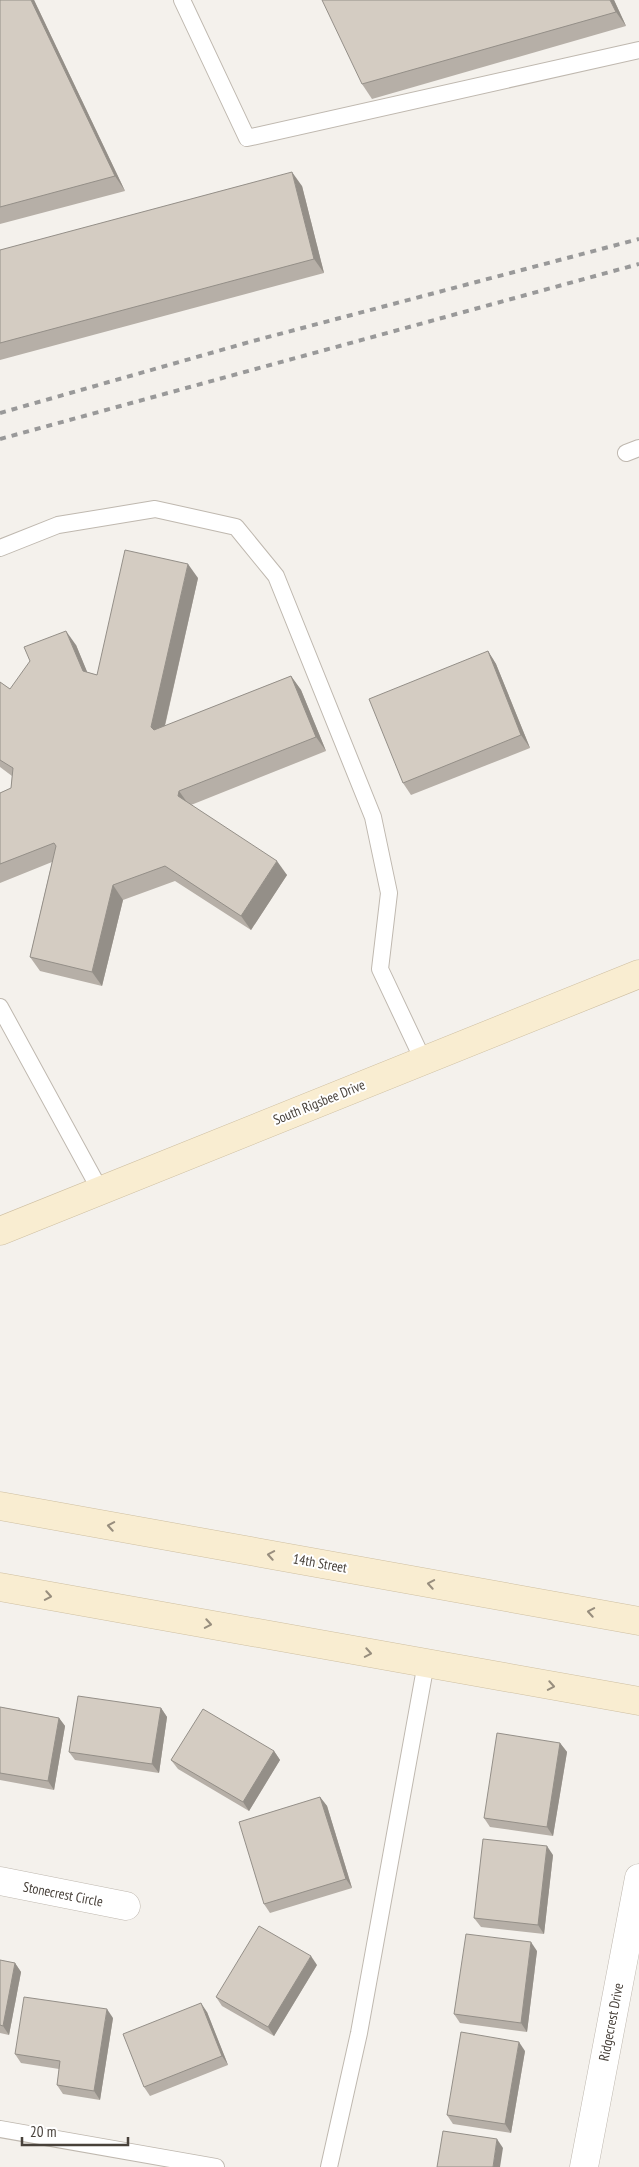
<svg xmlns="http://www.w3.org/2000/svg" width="639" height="2167" font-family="'PT Sans Narrow',sans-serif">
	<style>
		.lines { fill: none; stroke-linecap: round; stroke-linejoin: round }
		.lane-casing { stroke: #bfb8af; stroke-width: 18 }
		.street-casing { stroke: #bfb8af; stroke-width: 29 }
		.secondary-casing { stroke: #cebfa1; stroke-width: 29 }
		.lane { stroke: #fff; stroke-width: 16 }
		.street { stroke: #fff; stroke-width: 28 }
		.secondary { stroke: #f9edd1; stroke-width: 28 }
		.rail { stroke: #999; stroke-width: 4; stroke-dasharray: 6 6; stroke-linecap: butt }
		.wall { fill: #b6afa7 }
		.shaded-wall { fill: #948f88 }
		.building { fill: #d4ccc2; stroke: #948f88 }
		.oneway { stroke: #988e7e }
		.labels { text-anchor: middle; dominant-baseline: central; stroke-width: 4; stroke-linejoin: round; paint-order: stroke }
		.street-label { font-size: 14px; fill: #48413a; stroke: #fff }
	</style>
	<rect width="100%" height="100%" fill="#f4f1ec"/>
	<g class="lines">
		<defs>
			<g id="lane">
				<path d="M 182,0 L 247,138 L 639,50"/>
				<path d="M 626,453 L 639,448"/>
				<path d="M 0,548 L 58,525 L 155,509 L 236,527 L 276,576 L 373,817 L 389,893 L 380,969 L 423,1060"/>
				<path d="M 0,1007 L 100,1190"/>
				<path d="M 0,2129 L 216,2167"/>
				<path d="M 329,2167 L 359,2033 L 426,1663"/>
			</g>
			<g id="street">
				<path d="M 0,1881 L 126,1906"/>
				<path d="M 584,2167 L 639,1878"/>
			</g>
			<g id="secondary">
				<path d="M 0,1231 L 639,974"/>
				<path d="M 0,1506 L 639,1621"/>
				<path d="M 0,1587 L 639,1701"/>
			</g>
		</defs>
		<use href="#lane" class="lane-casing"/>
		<use href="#street" class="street-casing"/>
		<use href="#secondary" class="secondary-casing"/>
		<use href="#lane" class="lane"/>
		<use href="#street" class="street"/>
		<use href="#secondary" class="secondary"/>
		<g class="rail">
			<path d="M 0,413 L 253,341 L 639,239"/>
			<path d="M 0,439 L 639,264"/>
		</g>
	</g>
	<g class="wall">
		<path d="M 0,0 L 34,0 L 125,191 L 0,224 Z"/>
		<path d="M 614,0 L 626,26 L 372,99 L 362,84 Z"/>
		<path d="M 302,186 L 324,273 L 0,360 L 0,250 Z"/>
		<path d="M 198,578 L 165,726 L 291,676 L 301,690 L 326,751 L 191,805 L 287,875 L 251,930 L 175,881 L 123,900 L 102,986 L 40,971 L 30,957 L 52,862 L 0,883 L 0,793 L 11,788 L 12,776 L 0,767 L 0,682 L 10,689 L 76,645 L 87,672 L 97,675 Z"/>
		<path d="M 488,651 L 496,664 L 530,748 L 411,795 L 403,783 Z"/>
		<path d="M 0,1707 L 59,1718 L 65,1726 L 54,1790 L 0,1780 Z"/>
		<path d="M 161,1708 L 167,1717 L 159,1773 L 75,1760 L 69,1752 Z"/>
		<path d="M 560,1743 L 567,1752 L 553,1836 L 490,1827 L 484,1818 Z"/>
		<path d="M 274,1751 L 280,1760 L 249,1811 L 178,1769 L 171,1760 Z"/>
		<path d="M 320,1797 L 327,1806 L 352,1888 L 270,1913 L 264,1904 Z"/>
		<path d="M 553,1855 L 544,1934 L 481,1927 L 474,1918 Z"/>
		<path d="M 537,1951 L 527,2032 L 460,2023 L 454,2014 Z"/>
		<path d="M 0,1960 L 15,1963 L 21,1972 L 9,2035 L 0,2033 Z"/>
		<path d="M 317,1965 L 274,2036 L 222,2006 L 216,1997 Z"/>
		<path d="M 207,2012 L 228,2065 L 150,2096 L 144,2087 Z"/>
		<path d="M 113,2018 L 100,2100 L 63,2094 L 57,2085 L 59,2069 L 21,2063 L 15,2054 Z"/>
		<path d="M 525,2051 L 511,2133 L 453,2124 L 447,2115 Z"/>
	</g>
	<g class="shaded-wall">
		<path d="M 31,0 L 34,0 L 125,191 L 115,176 Z"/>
		<path d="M 610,0 L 614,0 L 626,26 L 616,12 Z"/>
		<path d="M 292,172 L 302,186 L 324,273 L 314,259 Z"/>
		<path d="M 188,564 L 198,578 L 161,742 L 151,727 Z"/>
		<path d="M 66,631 L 76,645 L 93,686 L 83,671 Z"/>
		<path d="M 488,651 L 496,664 L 530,748 L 521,735 Z"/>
		<path d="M 291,676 L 301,690 L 326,751 L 316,737 Z"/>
		<path d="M 179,791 L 189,805 L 178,796 Z"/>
		<path d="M 277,861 L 287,875 L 251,930 L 241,916 Z"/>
		<path d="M 113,885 L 123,900 L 102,986 L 92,972 Z"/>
		<path d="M 161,1708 L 167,1717 L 159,1773 L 152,1764 Z"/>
		<path d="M 59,1718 L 65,1726 L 54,1790 L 48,1781 Z"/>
		<path d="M 560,1743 L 567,1752 L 553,1836 L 547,1827 Z"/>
		<path d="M 274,1751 L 280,1760 L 249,1811 L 243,1802 Z"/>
		<path d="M 320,1797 L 327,1806 L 352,1888 L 346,1879 Z"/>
		<path d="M 547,1846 L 553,1855 L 544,1934 L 538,1925 Z"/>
		<path d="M 531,1942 L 537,1951 L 527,2032 L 521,2023 Z"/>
		<path d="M 311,1956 L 317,1965 L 274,2036 L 268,2027 Z"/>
		<path d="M 15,1963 L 21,1972 L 9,2035 L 3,2026 Z"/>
		<path d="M 201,2003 L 207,2012 L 228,2065 L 222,2056 Z"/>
		<path d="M 107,2009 L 113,2018 L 100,2100 L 94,2091 Z"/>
		<path d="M 519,2042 L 525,2051 L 511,2133 L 505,2124 Z"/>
		<path d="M 497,2139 L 503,2148 L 500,2167 L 493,2167 Z"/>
	</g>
	<g class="building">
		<path d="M 0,0 L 31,0 L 115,176 L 0,207 Z"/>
		<path d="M 322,0 L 610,0 L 616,12 L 362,84 Z"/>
		<path d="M 292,172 L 314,259 L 0,343 L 0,250 Z"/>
		<path d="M 125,550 L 188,564 L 151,727 L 154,730 L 291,676 L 316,737 L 179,791 L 178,796 L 277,861 L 241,916 L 165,866 L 113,885 L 92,972 L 30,957 L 56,846 L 54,843 L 0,864 L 0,793 L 11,788 L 13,768 L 0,760 L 0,682 L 10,689 L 30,661 L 24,647 L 66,631 L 83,671 L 97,675 Z"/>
		<path d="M 488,651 L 521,735 L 403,783 L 369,699 Z"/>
		<path d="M 78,1696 L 161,1708 L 152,1764 L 69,1752 Z"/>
		<path d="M 0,1707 L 59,1718 L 48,1781 L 0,1773 Z"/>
		<path d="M 203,1709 L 274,1751 L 243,1802 L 171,1760 Z"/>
		<path d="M 497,1733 L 560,1743 L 547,1827 L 484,1818 Z"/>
		<path d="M 320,1797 L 346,1879 L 264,1904 L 239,1822 Z"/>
		<path d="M 483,1839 L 547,1846 L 538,1925 L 474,1918 Z"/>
		<path d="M 259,1926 L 311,1956 L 268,2027 L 216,1997 Z"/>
		<path d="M 466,1934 L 531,1942 L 521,2023 L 454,2014 Z"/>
		<path d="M 0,1960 L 15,1963 L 3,2026 L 0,2025 Z"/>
		<path d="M 24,1997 L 107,2009 L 94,2091 L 57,2085 L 60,2061 L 15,2054 Z"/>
		<path d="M 201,2003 L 222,2056 L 144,2087 L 123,2034 Z"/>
		<path d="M 461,2032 L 519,2042 L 505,2124 L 447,2115 Z"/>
		<path d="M 443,2131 L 497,2139 L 493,2167 L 437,2167 Z"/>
	</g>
	<defs><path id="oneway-chevron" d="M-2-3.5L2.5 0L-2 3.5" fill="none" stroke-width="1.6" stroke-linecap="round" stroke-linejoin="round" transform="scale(1.25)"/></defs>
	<g class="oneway">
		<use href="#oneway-chevron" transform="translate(111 1526) rotate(-170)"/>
		<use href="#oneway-chevron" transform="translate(271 1555) rotate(-170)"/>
		<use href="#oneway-chevron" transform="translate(431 1584) rotate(-170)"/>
		<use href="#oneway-chevron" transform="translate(48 1596) rotate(10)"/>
		<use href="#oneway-chevron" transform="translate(591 1612) rotate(-170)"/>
		<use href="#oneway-chevron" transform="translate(208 1624) rotate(10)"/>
		<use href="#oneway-chevron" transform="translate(368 1653) rotate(10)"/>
		<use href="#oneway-chevron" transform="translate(551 1686) rotate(10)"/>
	</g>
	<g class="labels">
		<g class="street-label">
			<text transform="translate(319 1102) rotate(-22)">South Rigsbee Drive</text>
			<text transform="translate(320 1563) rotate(10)">14th Street</text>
			<text transform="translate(63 1894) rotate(11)">Stonecrest Circle</text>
			<text transform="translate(611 2022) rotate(-79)">Ridgecrest Drive</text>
		</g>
	</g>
	<path d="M22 2137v8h106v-8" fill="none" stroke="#48413a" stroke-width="2.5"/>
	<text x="30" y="2137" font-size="15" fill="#48413a" stroke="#ffffff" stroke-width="4" paint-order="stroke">20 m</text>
</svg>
